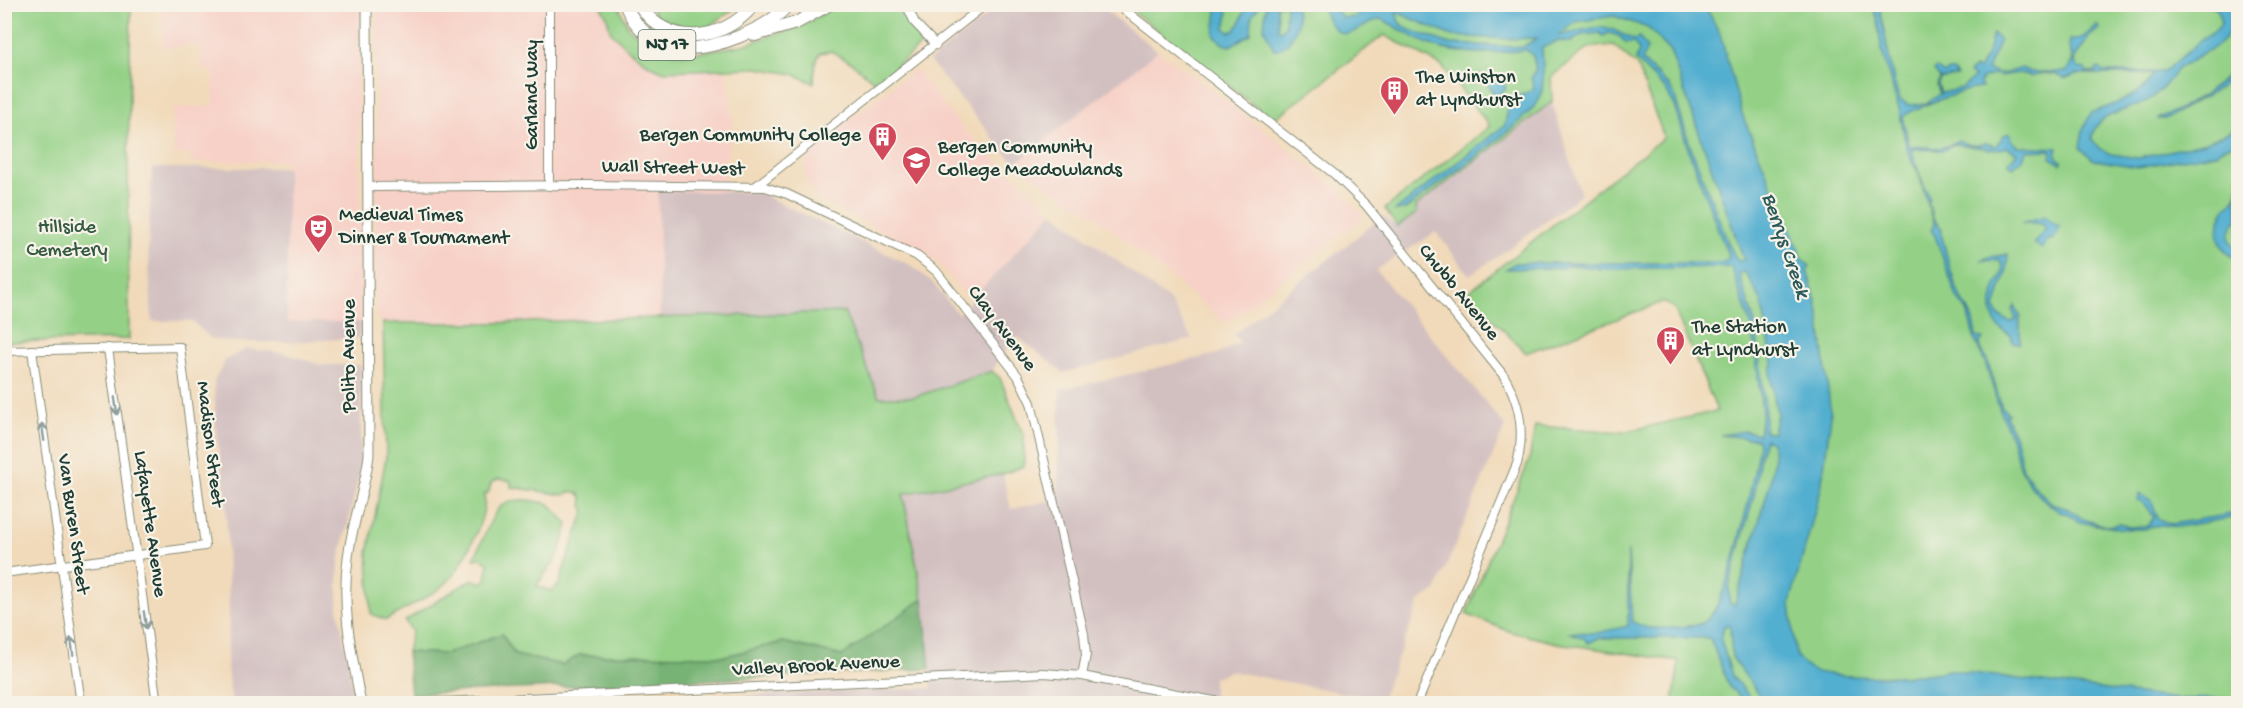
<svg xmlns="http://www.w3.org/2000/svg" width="2243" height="708" font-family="'Gochi Hand',sans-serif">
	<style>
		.built { fill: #f7d1c7 }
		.industrial { fill: #d2bfc0 }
		.green { fill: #94d187; stroke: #5a875e; stroke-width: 1.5 }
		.forest { fill: #77b374; stroke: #4b7854; stroke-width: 1.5 }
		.water { fill: #52afd0; stroke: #387682; stroke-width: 1.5; fill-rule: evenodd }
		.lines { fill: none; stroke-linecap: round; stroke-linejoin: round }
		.minor-casing { stroke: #888c77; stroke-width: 10 }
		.tertiary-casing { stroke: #888c77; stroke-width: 11 }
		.primary-casing { stroke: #888c77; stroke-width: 14 }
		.minor { stroke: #fff; stroke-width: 8 }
		.tertiary { stroke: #fff; stroke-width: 9 }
		.primary { stroke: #fff; stroke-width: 12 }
		.oneway { stroke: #8f9e9a }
		.labels { text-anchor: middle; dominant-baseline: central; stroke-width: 4.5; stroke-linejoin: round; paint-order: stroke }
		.shield { fill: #f7f3e8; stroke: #60746a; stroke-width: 1.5 }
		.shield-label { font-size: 18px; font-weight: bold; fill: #1f3d34 }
		.poi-label { font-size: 20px; fill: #1f3d34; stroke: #f7f3e8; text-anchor: start }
		.street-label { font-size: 20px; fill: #1f3d34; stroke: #f7f3e8 }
		.park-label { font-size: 20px; fill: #365b45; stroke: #f7f3e8 }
		.water-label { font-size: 21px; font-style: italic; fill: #2c5a5b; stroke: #f7f3e8 }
	</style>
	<rect width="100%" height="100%" fill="#f7f3e8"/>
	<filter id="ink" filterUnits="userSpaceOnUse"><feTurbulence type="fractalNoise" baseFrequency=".0167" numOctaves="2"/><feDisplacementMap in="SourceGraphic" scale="12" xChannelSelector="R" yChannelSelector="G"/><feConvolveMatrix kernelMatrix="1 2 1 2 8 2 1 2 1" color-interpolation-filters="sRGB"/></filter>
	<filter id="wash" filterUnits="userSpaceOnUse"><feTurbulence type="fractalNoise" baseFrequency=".008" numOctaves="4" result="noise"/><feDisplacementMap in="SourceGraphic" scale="24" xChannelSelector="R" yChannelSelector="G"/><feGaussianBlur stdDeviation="1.35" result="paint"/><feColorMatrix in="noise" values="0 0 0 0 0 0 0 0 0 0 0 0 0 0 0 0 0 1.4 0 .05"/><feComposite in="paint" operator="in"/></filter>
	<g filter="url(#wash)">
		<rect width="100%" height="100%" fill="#f1daba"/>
		<g class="built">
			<path d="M 163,5 L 360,5 L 359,176 L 362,232 L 361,322 L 287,322 L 286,161 L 191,162 L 191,154 L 173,154 L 173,107 L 214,106 L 213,71 L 203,70 L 201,45 L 163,48 Z"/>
			<path d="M 376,5 L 600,5 L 607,17 L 610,31 L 691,71 L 725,68 L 732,109 L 732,137 L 724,162 L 725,192 L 658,192 L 660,318 L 490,323 L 383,323 L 377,314 L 374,250 L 377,168 Z"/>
			<path d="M 1158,51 L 1196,78 L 1314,170 L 1343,194 L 1364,217 L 1226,323 L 1094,215 L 1059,194 L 1015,164 Z"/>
			<path d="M 915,69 L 965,131 L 1053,212 L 970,301 L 941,266 L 920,250 L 821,201 L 813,193 L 806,179 L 806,163 L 815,147 Z"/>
		</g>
		<g class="industrial">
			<path d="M 1000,5 L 1099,5 L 1158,51 L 1015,164 L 929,61 Z"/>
			<path d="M 1552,102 L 1581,195 L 1497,257 L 1469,275 L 1436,232 L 1376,270 L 1505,426 L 1436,591 L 1420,601 L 1381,700 L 1230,671 L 1213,678 L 1213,704 L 626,704 L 626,700 L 932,688 L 923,599 L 903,494 L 1003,474 L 1011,509 L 1058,499 L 1060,390 L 1217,354 L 1240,343 L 1234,334 L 1383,216 L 1397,227 L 1417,213 L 1416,206 Z"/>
			<path d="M 152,168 L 287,168 L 287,322 L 361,322 L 359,338 L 288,342 L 230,342 L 210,338 L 192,321 L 152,321 L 148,247 Z"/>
			<path d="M 658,191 L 757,192 L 910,265 L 931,281 L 958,314 L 1053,212 L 1170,301 L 1192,339 L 1064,373 L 1018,337 L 1010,344 L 992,371 L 914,397 L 879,397 L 844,312 L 660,318 Z"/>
			<path d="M 246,349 L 284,353 L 321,365 L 361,365 L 361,466 L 339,562 L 338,581 L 338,610 L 353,689 L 340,701 L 325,704 L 232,703 L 227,669 L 229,614 L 226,495 L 216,430 L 214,381 L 226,360 Z"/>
		</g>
		<g class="green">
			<path d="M 4,5 L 131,5 L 128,165 L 129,339 L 5,342 Z"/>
			<path d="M 600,5 L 618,5 L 628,27 L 654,49 L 684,55 L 743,45 L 803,25 L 837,5 L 902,5 L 909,21 L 925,42 L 876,83 L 852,63 L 831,51 L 820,53 L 815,64 L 814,83 L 793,74 L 757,68 L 662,71 L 648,64 L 628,49 L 610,31 L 607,17 Z"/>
			<path d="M 649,5 L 735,5 L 733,10 L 709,26 L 686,29 L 657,17 Z"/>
			<path d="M 1125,5 L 2238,5 L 2238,703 L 1673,703 L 1679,661 L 1557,643 L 1511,632 L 1466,614 L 1529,461 L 1535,426 L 1623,432 L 1717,411 L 1674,308 L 1663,302 L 1526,353 L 1467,293 L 1664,137 L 1637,66 L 1613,45 L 1588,48 L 1551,77 L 1552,102 L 1416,206 L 1417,213 L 1397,227 L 1385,209 L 1490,126 L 1442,66 L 1384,35 L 1273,120 Z"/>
			<path d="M 844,312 L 879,397 L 914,397 L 992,371 L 1000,378 L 1024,436 L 1024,466 L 1003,474 L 903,494 L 923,599 L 842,656 L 783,642 L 725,656 L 580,655 L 563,665 L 515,655 L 502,634 L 446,654 L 407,652 L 412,631 L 405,621 L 472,579 L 481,583 L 486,580 L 489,563 L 481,558 L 474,559 C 479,549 492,514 499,508 C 512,496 534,500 549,504 L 568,524 C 565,535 562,547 557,557 C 551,568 542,575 537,586 L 551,591 L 561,583 L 560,580 L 585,510 L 582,506 C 585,493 574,488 564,495 L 511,487 L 511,481 L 499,479 L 493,481 L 490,485 L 489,492 L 484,495 C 489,514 461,571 446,583 C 429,598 406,608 386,620 L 371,614 L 368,553 L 386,457 L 383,323 L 490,323 Z"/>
		</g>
		<path class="forest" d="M 923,599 L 930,669 L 411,694 L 407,652 L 446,654 L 502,634 L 515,655 L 563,665 L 579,655 L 725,656 L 783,642 L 842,656 Z"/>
		<g class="water">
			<path d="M 1364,4 L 1705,5 L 1720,34 L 1742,114 L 1803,260 L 1810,266 L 1807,270 L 1819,312 L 1831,416 L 1821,489 L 1790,603 L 1796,656 C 1801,661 1807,669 1813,671 C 1844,679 1919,678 1949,670 L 2178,699 L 2238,698 L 2238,703 L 1768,703 L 1761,698 L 1732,657 L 1730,625 L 1724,626 L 1721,640 L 1732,676 L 1755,703 L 1748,703 L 1729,687 L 1710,638 L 1599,638 L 1588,643 L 1584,638 L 1568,632 L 1597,633 L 1628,626 L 1628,551 L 1632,621 C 1636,623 1641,626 1645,627 C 1654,630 1695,627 1704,622 C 1729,608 1754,475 1759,443 L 1757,439 L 1720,435 L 1746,431 L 1759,434 L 1762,412 L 1753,331 L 1731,267 L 1603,269 L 1572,265 L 1561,268 L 1506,269 L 1515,263 L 1722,263 L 1729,258 L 1689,152 L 1675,106 L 1665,89 L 1636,60 L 1639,50 L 1634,43 L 1626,43 L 1619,36 L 1609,33 L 1603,36 L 1600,33 L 1582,35 L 1571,42 L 1557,41 L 1542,48 C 1543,63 1545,83 1540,98 C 1533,118 1427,192 1404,210 L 1395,211 L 1505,125 L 1508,107 L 1494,94 L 1482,75 L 1493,79 L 1501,78 L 1506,88 L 1501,93 L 1501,98 L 1505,100 C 1515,96 1525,96 1534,88 L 1531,77 L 1536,69 L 1533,56 L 1527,50 C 1495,53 1456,57 1426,43 C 1410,36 1396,26 1381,19 C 1369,21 1361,30 1350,33 C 1334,38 1325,15 1321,5 L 1332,5 L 1343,18 L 1355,17 L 1363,10 ZM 1396,12 L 1452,36 L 1508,39 L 1537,38 L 1523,47 L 1450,44 L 1410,30 L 1399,22 ZM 1614,16 L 1648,28 L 1670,51 L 1744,260 L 1738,261 L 1729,245 L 1690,145 L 1675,97 L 1669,86 L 1642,60 L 1647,48 L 1639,37 L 1635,40 C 1623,36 1615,28 1603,27 C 1593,26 1571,34 1559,35 L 1575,22 ZM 1745,272 L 1761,300 L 1773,363 L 1770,374 L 1777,414 L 1773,433 L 1765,432 L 1765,410 L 1756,327 L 1739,273 ZM 1765,439 L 1771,442 L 1774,455 L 1770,483 L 1735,604 L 1730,604 L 1729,587 L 1755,491 L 1760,455 Z"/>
			<path d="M 1205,5 L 1225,5 L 1228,14 L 1225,28 L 1229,32 L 1234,31 L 1240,23 L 1246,5 L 1277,5 L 1278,29 L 1282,30 L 1285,26 L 1286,5 L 1295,5 C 1296,11 1299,19 1297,25 C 1294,36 1285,51 1274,49 L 1264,28 L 1266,5 L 1260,5 L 1252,16 L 1251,34 L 1230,46 L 1223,44 L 1214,35 L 1217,10 Z"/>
			<path d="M 1871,5 L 1883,5 L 1880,11 L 1895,85 L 1900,100 L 1909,105 L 1926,104 L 1940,94 L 1937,85 L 1940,78 L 1934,71 L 1936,68 L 1944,74 L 1947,71 L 1953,71 L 1957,76 L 1940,79 L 1938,84 L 1941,93 L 1962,88 L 1975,77 L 1969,73 L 1974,68 L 1979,69 L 1988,52 L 1993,34 L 2000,40 L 1987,70 L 1995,72 L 1996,74 L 1982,78 L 1980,83 L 1982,88 C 1970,87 1909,110 1903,117 L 1909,146 L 1938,148 L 1948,146 L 1959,140 C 1965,145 1979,147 1986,143 L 1995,146 C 2001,142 2002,132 2011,134 L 2012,140 L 2018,146 L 2058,148 L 2056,156 L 2062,162 L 2061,164 L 2050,158 L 2052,153 L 2050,150 L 2026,151 L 2023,159 L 2013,167 L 2008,163 L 2017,153 L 2007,147 L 1997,150 L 1955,144 L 1944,150 L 1911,149 L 1925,189 L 1927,191 L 1930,200 L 1928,202 L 1933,219 L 1942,229 L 1941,234 C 1946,249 1952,281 1959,293 C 1969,313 1973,313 1976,337 L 1983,338 L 1979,344 L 1988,362 L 2002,408 L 2009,414 L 2006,415 L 2017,443 L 2023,470 L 2036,488 L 2054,505 L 2069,509 L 2083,519 L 2106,526 L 2120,524 L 2129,527 L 2148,526 L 2154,517 L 2146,505 L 2138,500 L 2140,494 L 2151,500 L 2158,519 L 2171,524 L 2238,513 L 2238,517 L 2177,527 L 2161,525 L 2145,529 L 2121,529 L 2079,522 L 2069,514 L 2059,512 L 2042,498 L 2031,487 L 2020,469 L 2012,440 L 1999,407 L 1985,362 L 1975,341 L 1967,311 L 1957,298 L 1935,236 L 1931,230 L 1934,225 L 1918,171 C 1904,154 1904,129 1899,109 C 1893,88 1885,66 1881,45 C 1878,28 1881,21 1871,5 Z"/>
			<path d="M 2211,5 L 2228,5 C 2235,22 2230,39 2212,49 C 2205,53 2210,48 2203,53 C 2194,58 2190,65 2179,67 C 2171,78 2162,91 2150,99 C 2132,111 2092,112 2092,140 L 2100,149 L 2111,154 L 2139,158 L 2207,142 L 2238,127 L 2238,142 L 2221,149 L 2217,153 L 2138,167 L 2094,160 L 2080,148 L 2083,129 L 2091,113 L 2120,102 L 2142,90 L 2154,74 L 2076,74 L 2065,79 C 2056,73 2041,71 2032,77 L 2020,73 L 1999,76 L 1998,74 L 2000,72 L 2003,74 L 2022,68 L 2030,72 L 2066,72 L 2073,60 L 2069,48 L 2070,40 C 2082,41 2089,33 2097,25 L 2100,28 L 2089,37 L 2074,60 L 2078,68 L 2085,69 L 2087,73 L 2096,72 L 2097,69 L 2099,68 L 2105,72 L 2164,72 L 2201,40 L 2214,32 L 2221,24 L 2218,9 Z"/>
			<path d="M 2238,61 L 2238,70 L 2220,88 L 2165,119 L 2157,119 C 2187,106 2221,89 2238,61 Z"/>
			<path d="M 2237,192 L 2238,219 C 2230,226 2226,238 2234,247 L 2238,248 L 2238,259 C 2218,252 2213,230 2224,211 C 2229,204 2237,201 2237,192 Z"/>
			<path d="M 2044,216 L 2060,227 L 2054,239 L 2048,240 L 2042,249 L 2034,243 L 2046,229 C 2041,221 2030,223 2021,223 Z"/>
			<path d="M 2008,254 L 2007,269 L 1995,308 L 1998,315 L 2010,322 L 2016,320 L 2013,311 L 2015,305 L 2020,316 L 2020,343 L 2013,343 L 2011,335 C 1990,328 1989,306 1995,288 C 1997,282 2002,276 2003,270 C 2003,267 2002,264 2001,261 L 1982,260 C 1989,255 2000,257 2008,254 Z"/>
		</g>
	</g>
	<g filter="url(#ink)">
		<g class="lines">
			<defs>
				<g id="minor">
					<path d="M 549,4 L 549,186"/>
					<path d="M 906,4 L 915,23 L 936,45"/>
					<path d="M 1117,4 L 1333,173 L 1366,205 L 1504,376 C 1521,404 1525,432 1517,464 L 1417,704"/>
					<path d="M 756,186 L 986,4"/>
					<path d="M 368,187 L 587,185 L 765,187 L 787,194 L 917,256 L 936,271 L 1018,376 L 1031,403 L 1084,634 L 1086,655 L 1082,676"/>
					<path d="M 108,348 L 157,704"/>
					<path d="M 32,350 L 81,704"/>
					<path d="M 4,351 L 180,347 L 205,546 L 4,573"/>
					<path d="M 401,704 L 1044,673 L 1082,676 L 1230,704"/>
				</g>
				<path id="tertiary" d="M 361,704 C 352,655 341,607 348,558 C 352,523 365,490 369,455 L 367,4"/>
				<g id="primary">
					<path d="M 625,4 C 647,55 693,55 738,37 C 757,29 775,21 788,4"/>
					<path d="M 639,4 C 666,49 725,42 754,4"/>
					<path d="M 755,35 L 796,23 L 830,4"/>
				</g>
			</defs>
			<use href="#minor" class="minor-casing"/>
			<use href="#tertiary" class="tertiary-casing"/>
			<use href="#primary" class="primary-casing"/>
			<use href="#minor" class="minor"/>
			<use href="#tertiary" class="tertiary"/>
			<use href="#primary" class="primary"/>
		</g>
		<defs><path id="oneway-shaft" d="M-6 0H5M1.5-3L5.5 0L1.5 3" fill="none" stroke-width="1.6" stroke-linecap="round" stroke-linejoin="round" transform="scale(1.5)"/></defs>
		<g class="oneway">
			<use href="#oneway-shaft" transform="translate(116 406) rotate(82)"/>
			<use href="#oneway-shaft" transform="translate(43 432) rotate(-98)"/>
			<use href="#oneway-shaft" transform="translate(145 620) rotate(82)"/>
			<use href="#oneway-shaft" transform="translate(72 646) rotate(-98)"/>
		</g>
	</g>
	<defs>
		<symbol id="building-pin" viewBox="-11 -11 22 30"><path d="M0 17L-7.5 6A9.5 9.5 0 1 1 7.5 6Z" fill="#d1495b" stroke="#f7f3e8"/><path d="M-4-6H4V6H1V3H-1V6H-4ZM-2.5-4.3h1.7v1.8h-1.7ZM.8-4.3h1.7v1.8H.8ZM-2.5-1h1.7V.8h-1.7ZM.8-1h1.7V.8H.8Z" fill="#fff"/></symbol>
		<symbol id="university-pin" viewBox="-11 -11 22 30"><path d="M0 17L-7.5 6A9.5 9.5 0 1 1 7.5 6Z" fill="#d1495b" stroke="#f7f3e8"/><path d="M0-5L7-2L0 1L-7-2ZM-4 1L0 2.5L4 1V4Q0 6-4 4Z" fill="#fff"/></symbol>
		<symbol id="theatre-pin" viewBox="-11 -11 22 30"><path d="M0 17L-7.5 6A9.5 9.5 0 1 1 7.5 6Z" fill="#d1495b" stroke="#f7f3e8"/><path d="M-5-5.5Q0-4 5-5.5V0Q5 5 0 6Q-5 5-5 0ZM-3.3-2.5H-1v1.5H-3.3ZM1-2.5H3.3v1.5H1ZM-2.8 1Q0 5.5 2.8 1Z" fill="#fff"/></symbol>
	</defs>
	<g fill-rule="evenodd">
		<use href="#building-pin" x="1378" y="74" width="33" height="45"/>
		<use href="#building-pin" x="866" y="120" width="33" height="45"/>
		<use href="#university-pin" x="900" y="144" width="33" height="45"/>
		<use href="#theatre-pin" x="302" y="212" width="33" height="45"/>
		<use href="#building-pin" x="1654" y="324" width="33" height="45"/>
	</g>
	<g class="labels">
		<rect class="shield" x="638.5" y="30" width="57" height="30" rx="4.5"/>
		<g class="shield-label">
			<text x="667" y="45">NJ 17</text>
		</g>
		<g class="poi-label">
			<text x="1416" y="78">The Winston<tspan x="1416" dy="23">at Lyndhurst</tspan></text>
			<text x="861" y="136" text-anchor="end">Bergen Community College</text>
			<text x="938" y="148">Bergen Community<tspan x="938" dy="23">College Meadowlands</tspan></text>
			<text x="339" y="216">Medieval Times<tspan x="339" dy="23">Dinner &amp; Tournament</tspan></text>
			<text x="1692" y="328">The Station<tspan x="1692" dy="23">at Lyndhurst</tspan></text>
		</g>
		<g class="street-label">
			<text transform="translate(533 95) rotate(-90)">Garland Way</text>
			<text transform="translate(673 169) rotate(1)">Wall Street West</text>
			<text transform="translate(1458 293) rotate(51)">Chubb Avenue</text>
			<text transform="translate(1001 329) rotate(53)">Clay Avenue</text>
			<text transform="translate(350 356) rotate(-90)">Polito Avenue</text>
			<text transform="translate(209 444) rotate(83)">Madison Street</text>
			<text transform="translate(72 524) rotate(82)">Van Buren Street</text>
			<text transform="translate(149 524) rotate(82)">Lafayette Avenue</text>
			<text transform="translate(816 667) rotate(-3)">Valley Brook Avenue</text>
		</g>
		<g class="park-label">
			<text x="67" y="228">Hillside<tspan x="67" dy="23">Cemetery</tspan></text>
		</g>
		<g class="water-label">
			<text transform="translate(1784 246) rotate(71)">Berrys Creek</text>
		</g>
	</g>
	<rect width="2243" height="708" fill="none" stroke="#f7f3e8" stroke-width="24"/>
</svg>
